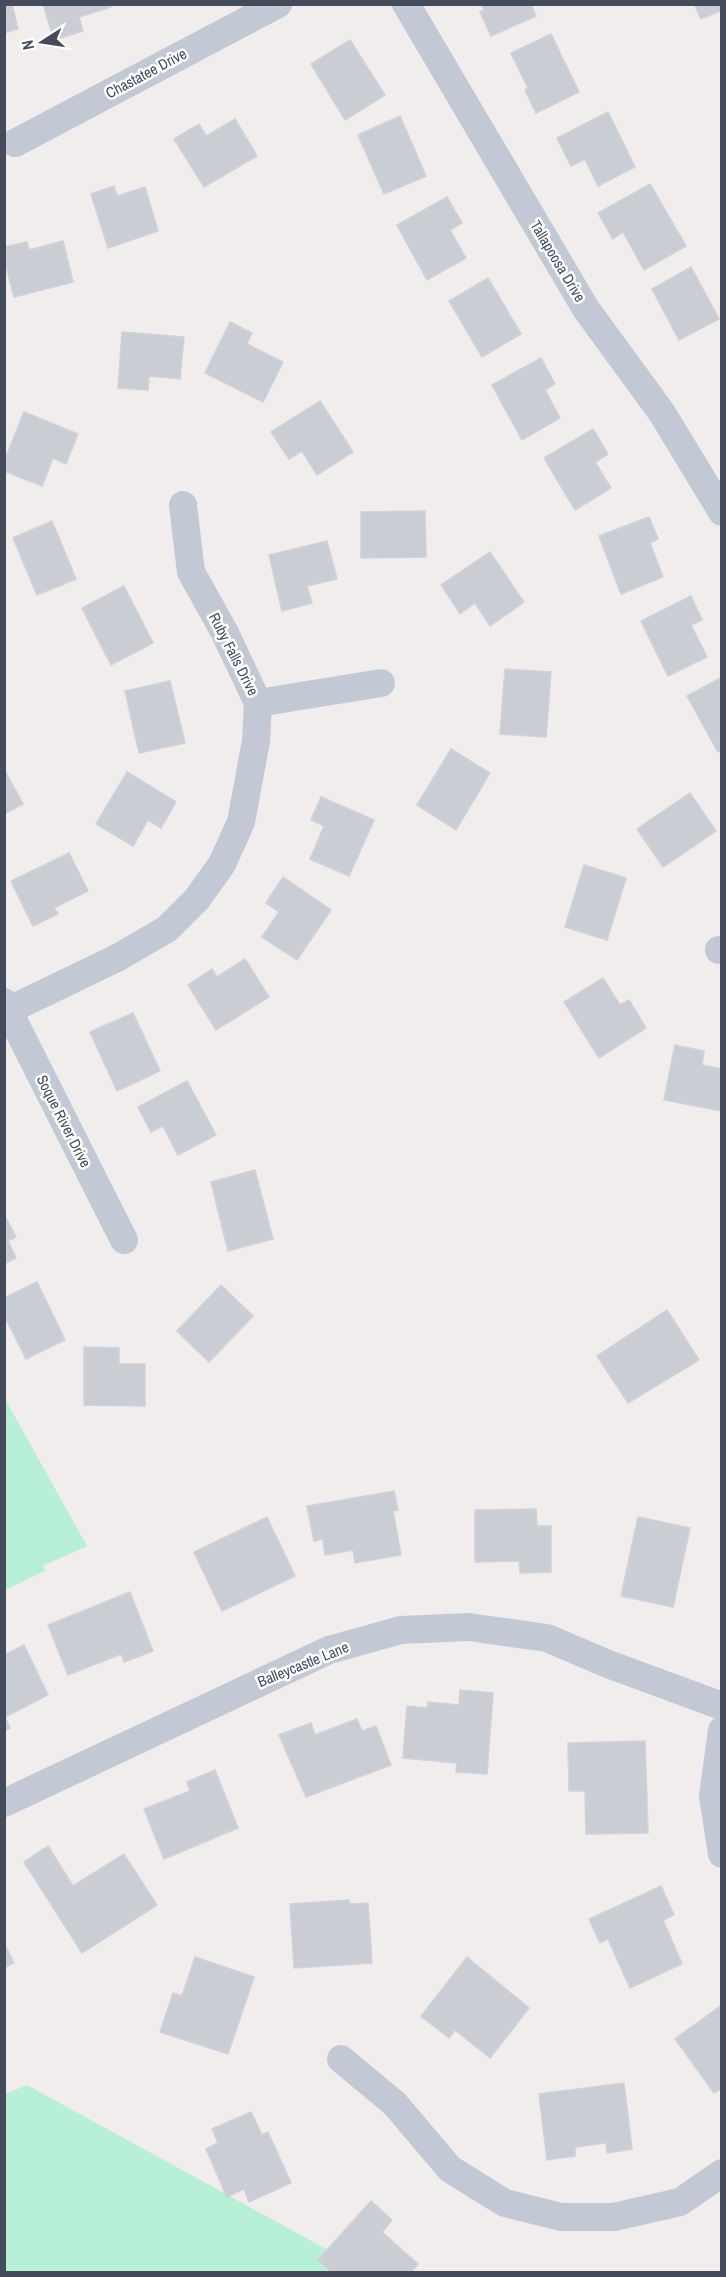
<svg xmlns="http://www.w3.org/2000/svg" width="726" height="2277" font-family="'Archivo Narrow',sans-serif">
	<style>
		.green { fill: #b8f0d7 }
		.building { fill: #cbcdd5; stroke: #d0d1d9; stroke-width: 1.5 }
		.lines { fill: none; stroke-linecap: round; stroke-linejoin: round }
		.minor { stroke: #c2c9d5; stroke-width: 28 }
		.labels { text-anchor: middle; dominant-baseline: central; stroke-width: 5; stroke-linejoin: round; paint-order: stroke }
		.street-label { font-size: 15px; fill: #444c5b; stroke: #fff }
	</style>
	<rect width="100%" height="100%" fill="#f0edec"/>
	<g class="green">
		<path d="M 4,1397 L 87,1546 L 43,1566 L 45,1571 L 5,1590 Z"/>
		<path d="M 27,2085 L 368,2272 L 5,2272 L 5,2094 Z"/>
	</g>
	<g class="building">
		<path d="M 4,4 L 12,4 L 18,29 L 4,33 Z"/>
		<path d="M 43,4 L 110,4 L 111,7 L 79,17 L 83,31 L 54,40 Z"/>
		<path d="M 481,4 L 531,4 L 536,16 L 491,36 L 480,12 L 484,10 Z"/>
		<path d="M 694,4 L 722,4 L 722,10 L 701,19 Z"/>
		<path d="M 551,34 L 579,92 L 536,113 L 525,90 L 528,88 L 511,53 Z"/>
		<path d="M 350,40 L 385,95 L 345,120 L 311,64 Z"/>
		<path d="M 608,112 L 635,167 L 598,186 L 585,159 L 571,166 L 557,138 Z"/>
		<path d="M 400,116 L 426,176 L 384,194 L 358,135 Z"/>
		<path d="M 235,119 L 257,156 L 204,187 L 174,139 L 199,124 L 206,136 Z"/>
		<path d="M 650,184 L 686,246 L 644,270 L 623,232 L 613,239 L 598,213 Z"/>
		<path d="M 114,186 L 117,196 L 145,187 L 158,231 L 108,248 L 91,194 Z"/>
		<path d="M 447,197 L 462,223 L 450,230 L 466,258 L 427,280 L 397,225 Z"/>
		<path d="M 63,241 L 73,282 L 14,297 L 4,258 L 4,247 L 27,242 L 29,250 Z"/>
		<path d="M 691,267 L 719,319 L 679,340 L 652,289 Z"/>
		<path d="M 488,278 L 521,334 L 482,357 L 449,301 Z"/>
		<path d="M 230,322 L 252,333 L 247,344 L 283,362 L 263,402 L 205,373 Z"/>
		<path d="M 122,332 L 184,337 L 180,379 L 149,376 L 148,390 L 118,388 Z"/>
		<path d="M 541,358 L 555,384 L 545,390 L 560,418 L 522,440 L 492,385 Z"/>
		<path d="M 320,401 L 353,452 L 317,475 L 302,451 L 289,459 L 271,432 Z"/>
		<path d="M 24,412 L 78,434 L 66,464 L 53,458 L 42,486 L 4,471 L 4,462 Z"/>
		<path d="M 593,429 L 608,454 L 595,462 L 611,488 L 575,510 L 544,458 Z"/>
		<path d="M 425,511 L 426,557 L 361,558 L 361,512 Z"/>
		<path d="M 649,517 L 658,539 L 650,543 L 663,577 L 621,594 L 599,536 Z"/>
		<path d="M 52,521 L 76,579 L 37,595 L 13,538 Z"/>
		<path d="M 327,541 L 337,579 L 307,586 L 312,603 L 282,611 L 269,555 Z"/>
		<path d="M 490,552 L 524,602 L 490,626 L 475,603 L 460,614 L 441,585 Z"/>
		<path d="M 124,586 L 153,643 L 111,665 L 82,608 Z"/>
		<path d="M 691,596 L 702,620 L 691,625 L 707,657 L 668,676 L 641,621 Z"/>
		<path d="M 505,669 L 551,672 L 546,737 L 500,734 Z"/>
		<path d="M 722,677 L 722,750 L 718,752 L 687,696 Z"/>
		<path d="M 170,681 L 185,743 L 139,753 L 125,691 Z"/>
		<path d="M 451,749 L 490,773 L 456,830 L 417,805 Z"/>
		<path d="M 4,769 L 23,804 L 4,814 Z"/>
		<path d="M 127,772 L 176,802 L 161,828 L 148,820 L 133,846 L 96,824 Z"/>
		<path d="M 690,793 L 716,831 L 663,867 L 637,829 Z"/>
		<path d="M 321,797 L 374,820 L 349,876 L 310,859 L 324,826 L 311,820 Z"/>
		<path d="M 69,853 L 88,891 L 54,908 L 58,914 L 33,926 L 11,881 Z"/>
		<path d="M 584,865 L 626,878 L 607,940 L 565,927 Z"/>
		<path d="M 283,877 L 331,910 L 297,960 L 262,937 L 279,912 L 266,903 Z"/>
		<path d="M 245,959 L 269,997 L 216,1030 L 188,985 L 212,969 L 217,977 Z"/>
		<path d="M 603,978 L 620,1005 L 629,1000 L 646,1028 L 599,1058 L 564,1002 Z"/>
		<path d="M 133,1013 L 160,1071 L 117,1091 L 90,1032 Z"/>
		<path d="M 675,1045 L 704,1051 L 702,1065 L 722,1069 L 722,1111 L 664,1100 Z"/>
		<path d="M 187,1081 L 216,1135 L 178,1155 L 163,1126 L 151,1132 L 138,1107 Z"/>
		<path d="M 255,1170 L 273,1239 L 228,1251 L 211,1182 Z"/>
		<path d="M 4,1214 L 16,1237 L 8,1241 L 16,1258 L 4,1264 Z"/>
		<path d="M 37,1282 L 65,1340 L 26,1359 L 4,1315 L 4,1298 Z"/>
		<path d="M 221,1285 L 253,1316 L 209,1362 L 177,1331 Z"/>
		<path d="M 667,1310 L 699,1360 L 628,1403 L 597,1356 Z"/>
		<path d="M 84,1347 L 119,1348 L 119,1364 L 145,1364 L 145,1406 L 84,1405 Z"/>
		<path d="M 394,1491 L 398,1510 L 393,1511 L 401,1555 L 355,1563 L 353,1550 L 325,1555 L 323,1539 L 314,1541 L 307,1506 Z"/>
		<path d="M 536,1509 L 537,1526 L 551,1526 L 551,1572 L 520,1573 L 519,1561 L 475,1562 L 475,1510 Z"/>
		<path d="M 267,1517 L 295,1576 L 222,1611 L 194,1552 Z"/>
		<path d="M 638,1517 L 690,1528 L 673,1607 L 621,1596 Z"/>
		<path d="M 130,1592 L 153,1651 L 124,1662 L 121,1654 L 68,1675 L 48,1625 Z"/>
		<path d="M 24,1645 L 48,1695 L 5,1717 L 10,1728 L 4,1731 L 4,1655 Z"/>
		<path d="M 460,1690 L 493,1693 L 487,1774 L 456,1772 L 457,1763 L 403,1758 L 407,1706 L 428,1708 L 428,1702 L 459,1705 Z"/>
		<path d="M 357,1719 L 362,1731 L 376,1726 L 391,1765 L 306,1797 L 279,1735 L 311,1723 L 315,1735 Z"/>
		<path d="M 645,1741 L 648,1833 L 586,1834 L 585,1791 L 569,1791 L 568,1743 Z"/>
		<path d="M 215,1770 L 238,1828 L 164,1859 L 144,1809 L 190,1791 L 187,1782 Z"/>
		<path d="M 48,1846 L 73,1886 L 124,1854 L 157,1905 L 82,1953 L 24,1862 Z"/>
		<path d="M 661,1886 L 674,1915 L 663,1920 L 682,1964 L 630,1988 L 608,1939 L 600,1943 L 589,1919 Z"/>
		<path d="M 349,1900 L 349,1904 L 368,1903 L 372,1963 L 294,1968 L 290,1904 Z"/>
		<path d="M 4,1943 L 14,1963 L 4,1968 Z"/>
		<path d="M 195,1957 L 254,1977 L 228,2054 L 160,2032 L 173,1993 L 182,1996 Z"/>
		<path d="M 467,1957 L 529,2008 L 490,2058 L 455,2030 L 449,2038 L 421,2016 Z"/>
		<path d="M 722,2005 L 722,2088 L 714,2093 L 675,2039 Z"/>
		<path d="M 624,2083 L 632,2149 L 607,2153 L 606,2143 L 575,2147 L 575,2156 L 547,2160 L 539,2094 Z"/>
		<path d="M 251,2112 L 262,2135 L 268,2132 L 291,2183 L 249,2202 L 244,2189 L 227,2197 L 206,2149 L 218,2143 L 212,2129 Z"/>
		<path d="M 371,2201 L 392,2220 L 382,2232 L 418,2264 L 411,2272 L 331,2272 L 318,2260 Z"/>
	</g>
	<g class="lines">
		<g class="minor">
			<path d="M 406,4 L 586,309 L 662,413 L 722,512"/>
			<path d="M 15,143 L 278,4"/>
			<path d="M 258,703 L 381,683"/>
			<path d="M 719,950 L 722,950"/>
			<path d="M 4,1002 L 124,1240"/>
			<path d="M 9,1010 L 117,958 L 167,929 L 197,899 L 222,864 L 241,822 L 256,741 L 258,703 L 225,633 L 191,572 L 183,505"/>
			<path d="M 722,1730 L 713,1796 L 722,1854"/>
			<path d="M 4,1803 L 329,1650 L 401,1630 L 469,1627 L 547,1638 L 608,1664 L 722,1706"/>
			<path d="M 341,2059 L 395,2104 L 450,2169 L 505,2203 L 561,2217 L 614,2217 L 680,2202 L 722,2173"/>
		</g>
	</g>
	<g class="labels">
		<g class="street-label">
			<text transform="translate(146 73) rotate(-28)">Chastatee Drive</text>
			<text transform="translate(558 261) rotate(59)">Tallapoosa Drive</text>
			<text transform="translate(234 654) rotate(63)">Ruby Falls Drive</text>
			<text transform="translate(64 1121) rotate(63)">Soque River Drive</text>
			<text transform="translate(303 1664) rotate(-22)">Balleycastle Lane</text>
		</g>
	</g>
	<rect width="726" height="2277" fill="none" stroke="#444c5b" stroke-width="12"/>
	<g transform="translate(42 42) rotate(258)" stroke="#ffffff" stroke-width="4.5" paint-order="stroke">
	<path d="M0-4.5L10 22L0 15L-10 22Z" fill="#444c5b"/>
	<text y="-9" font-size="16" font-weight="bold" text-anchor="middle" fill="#444c5b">N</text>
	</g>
</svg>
